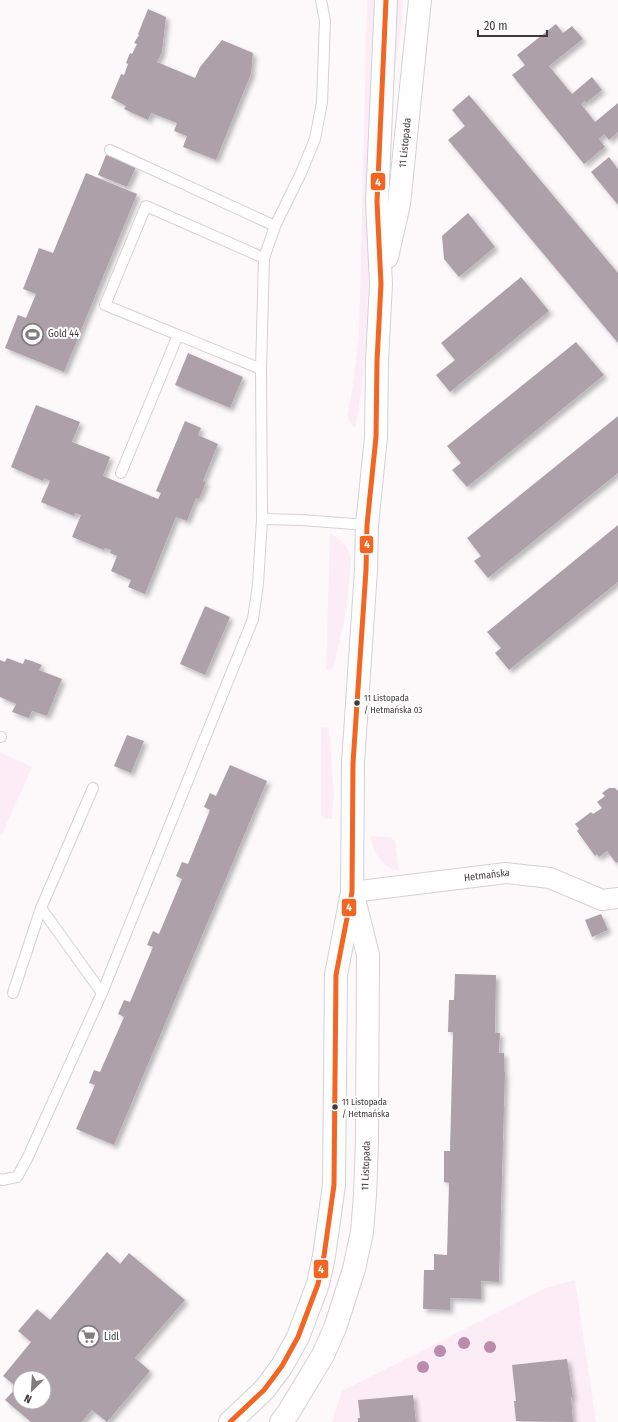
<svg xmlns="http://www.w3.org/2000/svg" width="618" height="1422" font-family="'Fira Sans Condensed',sans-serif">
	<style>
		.green { fill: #fcecf5 }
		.building { fill: #aea0a9; fill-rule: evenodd; filter: url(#shadow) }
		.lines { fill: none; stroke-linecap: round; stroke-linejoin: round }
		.service-casing { stroke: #d5d1d3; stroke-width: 12 }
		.minor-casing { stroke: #d5d1d3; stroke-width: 22 }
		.tertiary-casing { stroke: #d5d1d3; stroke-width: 24 }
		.service { stroke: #fffefe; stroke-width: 10 }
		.minor { stroke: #fffefe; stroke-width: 20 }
		.tertiary { stroke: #fffefe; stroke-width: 22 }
		.bus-1-casing { stroke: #fff; stroke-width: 8 }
		.bus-1 { stroke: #f26522; stroke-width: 5 }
		.tree { fill: #bc8aac }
		.bus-dot { fill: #3f393d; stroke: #fff; stroke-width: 1.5 }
		.labels { text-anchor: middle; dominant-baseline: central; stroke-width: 4; stroke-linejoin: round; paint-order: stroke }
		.bus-label { font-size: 9px; fill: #3f393d; stroke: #fff; text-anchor: start }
		.street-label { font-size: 10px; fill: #3f393d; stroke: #fff }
		.poi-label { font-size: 10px; fill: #3f393d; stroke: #fff; text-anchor: start }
		.line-badge { stroke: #fff; stroke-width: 1.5 }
		.badge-label { font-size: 11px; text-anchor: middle; font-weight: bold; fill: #fff }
	</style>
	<defs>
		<filter id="shadow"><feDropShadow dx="3.5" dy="3.5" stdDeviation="2" flood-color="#0004"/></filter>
	</defs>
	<rect width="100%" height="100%" fill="#fdf9fb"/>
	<g class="green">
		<path d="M 367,0 L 377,0 L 373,49 L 367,336 L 362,387 L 355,428 L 347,418 L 353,384 L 359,334 Z"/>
		<path d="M 395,0 L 403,0 L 400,37 L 393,81 Z"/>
		<path d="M 330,534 C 343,540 349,548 351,561 L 347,607 L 333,670 L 326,670 Z"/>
		<path d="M 321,727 L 329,728 L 334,793 L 332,819 L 325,819 L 321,815 Z"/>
		<path d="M 0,752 L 32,767 L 2,834 L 0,833 Z"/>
		<path d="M 371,836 L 390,837 L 395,841 L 399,871 C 381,867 373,853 371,836 Z"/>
		<path d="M 575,1280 L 596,1422 L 332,1422 L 342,1391 L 546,1288 Z"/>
	</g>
	<g class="building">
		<path d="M 148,9 L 166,17 L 162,52 L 157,62 L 195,78 L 200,67 L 222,40 L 253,53 L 251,74 L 216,160 L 183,147 L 187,136 L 174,131 L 177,123 L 151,113 L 148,120 L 124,109 L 126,106 L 111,98 L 121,74 L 124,75 L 128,64 L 126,63 L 130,53 L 132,54 L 137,44 L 134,43 L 139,35 L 138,34 Z"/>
		<path d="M 556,24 L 563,33 L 572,26 L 583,39 L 549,66 L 572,94 L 592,77 L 602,90 L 586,103 L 585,101 L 581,104 L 595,122 L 618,103 L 618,132 L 609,140 L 604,134 L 599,139 L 605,147 L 584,164 L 512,75 L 525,65 L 517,55 Z"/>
		<path d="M 469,95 L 618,273 L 618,343 L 448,140 L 465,126 L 452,110 Z"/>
		<path d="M 106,155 L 136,167 L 127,187 L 98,175 Z"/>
		<path d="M 609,157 L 618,169 L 618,205 L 591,172 Z"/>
		<path d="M 86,173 L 137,194 L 64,372 L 5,348 L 18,315 L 26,318 L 36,294 L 23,289 L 39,248 L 53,253 Z"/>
		<path d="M 468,213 L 495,247 L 459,277 L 444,259 L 442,236 Z"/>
		<path d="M 521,277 L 549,311 L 450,392 L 436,375 L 455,360 L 441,343 Z"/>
		<path d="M 576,342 L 604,375 L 467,487 L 452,470 L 461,463 L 447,446 Z"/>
		<path d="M 188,353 L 243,377 L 230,408 L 175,385 Z"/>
		<path d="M 36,405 L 80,422 L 72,442 L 110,457 L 103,476 L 158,499 L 161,493 L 156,491 L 185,421 L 201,428 L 198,435 L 218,444 L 203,481 L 206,482 L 199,499 L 196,498 L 187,521 L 176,517 L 145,594 L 128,587 L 131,580 L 111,571 L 117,556 L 110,553 L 111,550 L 105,548 L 104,550 L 72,537 L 81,515 L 75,513 L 74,516 L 41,502 L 50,481 L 44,478 L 43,481 L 11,467 Z"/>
		<path d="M 618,416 L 618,473 L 488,578 L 474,561 L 481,556 L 467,538 Z"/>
		<path d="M 618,525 L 618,582 L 509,670 L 495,653 L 501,648 L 487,632 Z"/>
		<path d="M 205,606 L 230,617 L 205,675 L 180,664 Z"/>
		<path d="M 7,658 L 23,664 L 25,659 L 32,661 L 42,665 L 39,670 L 62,679 L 47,716 L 32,711 L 29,718 L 12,712 L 16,704 L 0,697 L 0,660 L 5,662 Z"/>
		<path d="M 127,735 L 144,741 L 131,773 L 114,766 Z"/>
		<path d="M 230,765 L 267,781 L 114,1145 L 76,1129 L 95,1085 L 89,1083 L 94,1070 L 100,1072 L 124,1017 L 118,1014 L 124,1000 L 130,1002 L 153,947 L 147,945 L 153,931 L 159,934 L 182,879 L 176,876 L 182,862 L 188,864 L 210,810 L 204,807 L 210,793 L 216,796 Z"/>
		<path d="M 609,788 L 615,788 L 618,791 L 618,862 L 616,863 L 607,851 L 599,857 L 597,854 L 595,856 L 577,831 L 579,829 L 575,824 L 591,812 L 593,814 L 602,808 L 597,802 L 605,796 L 602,793 Z"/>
		<path d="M 601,914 L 608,930 L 592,937 L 585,920 Z"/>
		<path d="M 455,974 L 496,975 L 495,1033 L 500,1033 L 499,1053 L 504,1053 L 504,1072 L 505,1072 L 499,1282 L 481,1281 L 481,1299 L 450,1298 L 450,1310 L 423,1309 L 424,1270 L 434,1270 L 434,1254 L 447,1255 L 449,1183 L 444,1182 L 444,1151 L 450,1151 L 453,1032 L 448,1032 L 449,1000 L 454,1000 Z"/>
		<path d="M 107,1252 L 120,1264 L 129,1253 L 185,1300 L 135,1358 L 150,1371 L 107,1422 L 92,1410 L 82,1422 L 31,1422 L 5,1400 L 17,1387 L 3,1376 L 31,1342 L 18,1331 L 37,1309 L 50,1320 ZM 20,1378 L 44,1378 L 44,1402 L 20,1402 Z"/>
		<path d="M 567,1359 L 573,1397 L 571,1397 L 573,1422 L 516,1421 L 514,1401 L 516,1401 L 512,1365 Z"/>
		<path d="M 413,1395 L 416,1422 L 358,1422 L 358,1418 L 360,1418 L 358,1400 Z"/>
	</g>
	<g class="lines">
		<defs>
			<g id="service">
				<path d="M 275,226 L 301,173 L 315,139 L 322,102 L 325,21 L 321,0"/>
				<path d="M 178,335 L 105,305 L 146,206 L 264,258"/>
				<path d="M 121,473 L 178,335 L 261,369"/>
				<path d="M 262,519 L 301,520 L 367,525"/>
				<path d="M 0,737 L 1,737"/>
				<path d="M 93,788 L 41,908 L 102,993"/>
				<path d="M 13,993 L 41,908"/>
				<path d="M 0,1179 L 2,1180 L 17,1177 L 27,1159 L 102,993 L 253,619 L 258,584 L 262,519 L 261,369 L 264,258 L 275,226 L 110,150"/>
			</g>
			<g id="minor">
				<path id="s1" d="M 352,892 L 506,873 L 550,878 L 602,900 L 618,898"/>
			</g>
			<g id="tertiary">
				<path id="s2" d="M 387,257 L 399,204 L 420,0"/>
				<path d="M 230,1422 L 264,1390 L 282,1366 L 298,1337 L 318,1284 L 324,1256 L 334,1185 L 336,975 L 352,892 L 353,763 L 366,570 L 367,525 L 376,437 L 377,361 L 381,284 L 377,202 L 386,0"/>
				<path id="s3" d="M 281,1422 L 288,1413 L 323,1355 L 335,1328 L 354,1269 L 362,1232 L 365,1195 L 367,1140 L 368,955 L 354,899"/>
			</g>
		</defs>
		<use href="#service" class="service-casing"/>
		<use href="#minor" class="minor-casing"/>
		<use href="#tertiary" class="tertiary-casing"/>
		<use href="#service" class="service"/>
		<use href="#minor" class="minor"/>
		<use href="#tertiary" class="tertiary"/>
		<defs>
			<path id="bus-1" d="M 230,1422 L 264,1390 L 282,1366 L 298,1337 L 318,1284 L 324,1256 L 334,1185 L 336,975 L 352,892 L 353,763 L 366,570 L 367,525 L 376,437 L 377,361 L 381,284 L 377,202 L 386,0"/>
		</defs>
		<use href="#bus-1" class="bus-1-casing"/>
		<use href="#bus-1" class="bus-1"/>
	</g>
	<g class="tree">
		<circle cx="464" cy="1343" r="6"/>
		<circle cx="490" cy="1347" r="6"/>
		<circle cx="440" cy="1351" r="6"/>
		<circle cx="423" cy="1367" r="6"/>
	</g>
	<defs>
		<symbol id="stadium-ring" viewBox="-11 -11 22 22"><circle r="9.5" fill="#fff" stroke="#827c80" stroke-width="1.5"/><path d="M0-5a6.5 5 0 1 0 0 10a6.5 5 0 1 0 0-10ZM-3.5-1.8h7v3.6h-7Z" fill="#827c80"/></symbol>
		<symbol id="supermarket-ring" viewBox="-11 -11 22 22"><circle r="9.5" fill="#fff" stroke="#827c80" stroke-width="1.5"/><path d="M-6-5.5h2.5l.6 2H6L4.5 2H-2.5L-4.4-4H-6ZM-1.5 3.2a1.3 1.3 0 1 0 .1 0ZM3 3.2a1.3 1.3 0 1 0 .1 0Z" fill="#827c80"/></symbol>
	</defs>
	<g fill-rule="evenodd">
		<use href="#stadium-ring" x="20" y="322" width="25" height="25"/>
		<use href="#supermarket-ring" x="76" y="1324" width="25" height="25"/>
	</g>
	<g class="bus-dot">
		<circle cx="357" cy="703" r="3.5"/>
		<circle cx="335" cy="1107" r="3.5"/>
	</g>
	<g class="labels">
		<g class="bus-label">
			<text x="364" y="698">11 Listopada<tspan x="364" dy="12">/ Hetmańska 03</tspan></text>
			<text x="342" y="1102">11 Listopada<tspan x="342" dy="12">/ Hetmańska</tspan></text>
		</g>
		<g class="street-label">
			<text stroke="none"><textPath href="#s2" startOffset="116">11 Listopada</textPath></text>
			<text stroke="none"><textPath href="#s1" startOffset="136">Hetmańska</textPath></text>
			<text stroke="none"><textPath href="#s3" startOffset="275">11 Listopada</textPath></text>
		</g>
		<g class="poi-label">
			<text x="48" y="334">Gold 44</text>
			<text x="104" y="1337">Lidl</text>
		</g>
	</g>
	<g class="line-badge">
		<rect x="370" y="172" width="16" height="19" rx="4" fill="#f26522"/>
		<rect x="359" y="535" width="15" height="19" rx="4" fill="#f26522"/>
		<rect x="341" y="898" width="16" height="19" rx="4" fill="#f26522"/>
		<rect x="313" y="1259" width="16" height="20" rx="4" fill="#f26522"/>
	</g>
	<g class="badge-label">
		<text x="378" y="186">4</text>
		<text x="367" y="548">4</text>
		<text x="349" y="911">4</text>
		<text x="321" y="1273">4</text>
	</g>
	<g transform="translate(32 1390) rotate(205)"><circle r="19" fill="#ffffff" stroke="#b2b0b1"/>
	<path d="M0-3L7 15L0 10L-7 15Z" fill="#827c80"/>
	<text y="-6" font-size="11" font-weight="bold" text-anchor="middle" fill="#3f393d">N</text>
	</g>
	<path d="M478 30v6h69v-6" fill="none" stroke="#3f393d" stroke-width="2"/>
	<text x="484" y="30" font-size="12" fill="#3f393d" stroke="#ffffff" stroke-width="3" paint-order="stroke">20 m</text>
</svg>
